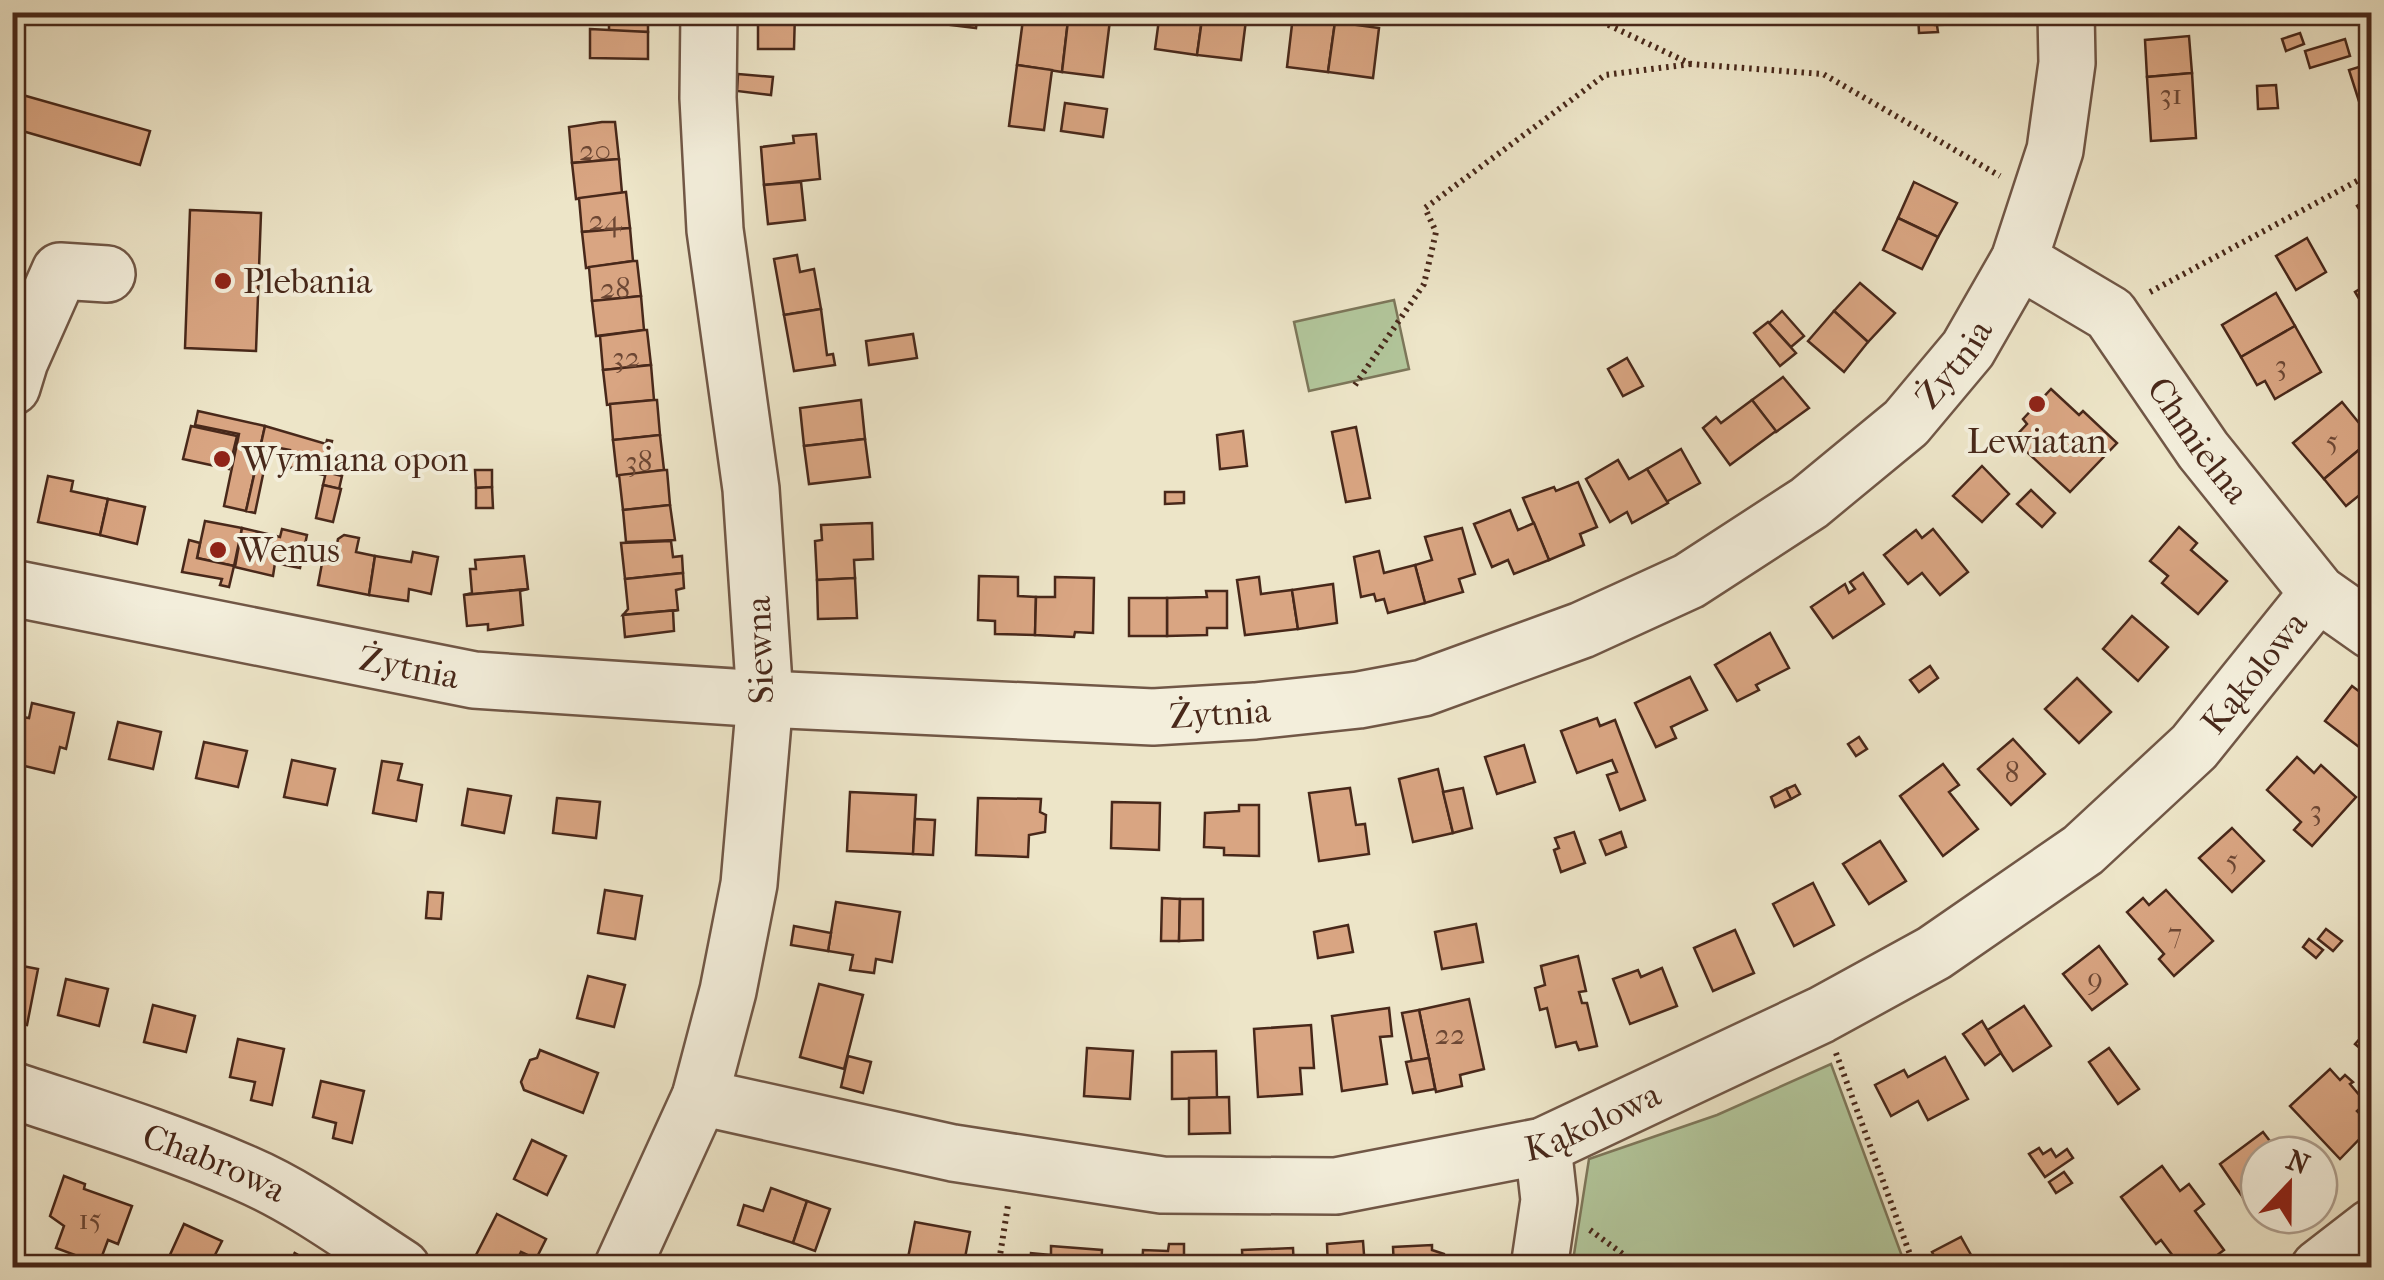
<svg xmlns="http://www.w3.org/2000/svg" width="2384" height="1280" font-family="'IM FELL French Canon',serif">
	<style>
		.green { fill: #b2c69b; stroke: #7d775a; stroke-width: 2.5 }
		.building { fill: #d9a582; stroke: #48281a; stroke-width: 2.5 }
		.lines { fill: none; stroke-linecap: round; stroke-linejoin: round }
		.minor-casing { stroke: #715746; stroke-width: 60 }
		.path { stroke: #48281a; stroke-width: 6; stroke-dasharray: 2.5 5; stroke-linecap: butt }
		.minor { stroke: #f3eedb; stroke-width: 55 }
		.poi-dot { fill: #8f2418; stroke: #f3eedb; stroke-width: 4 }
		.labels { text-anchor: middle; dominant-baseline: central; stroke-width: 8; stroke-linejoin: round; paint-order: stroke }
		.number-label { font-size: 30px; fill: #6c4734 }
		.poi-label { font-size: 35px; fill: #48281a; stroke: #f3eedb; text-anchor: start }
		.street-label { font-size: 35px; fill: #48281a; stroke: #f3eedb }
	</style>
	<rect width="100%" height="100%" fill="#ede5c8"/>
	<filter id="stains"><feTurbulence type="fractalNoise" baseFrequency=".002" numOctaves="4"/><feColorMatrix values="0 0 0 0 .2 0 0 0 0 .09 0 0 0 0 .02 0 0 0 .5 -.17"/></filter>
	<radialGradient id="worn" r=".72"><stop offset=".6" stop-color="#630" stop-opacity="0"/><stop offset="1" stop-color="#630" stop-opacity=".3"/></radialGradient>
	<g class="green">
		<path d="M 1394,300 L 1409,369 L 1309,391 L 1294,322 Z"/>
		<path d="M 1831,1064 L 1906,1267 L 1572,1267 L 1589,1159 L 1717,1115 Z"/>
	</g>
	<g class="building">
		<path d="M 539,12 L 585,12 L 582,23 Z"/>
		<rect x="609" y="12" width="39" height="20"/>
		<path d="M 758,12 L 795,12 L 794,49 L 758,49 Z"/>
		<path d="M 891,12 L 936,12 L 934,23 L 890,17 Z"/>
		<path d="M 936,12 L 978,12 L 976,28 L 934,23 Z"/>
		<path d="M 1024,12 L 1069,12 L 1062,72 L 1017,65 Z"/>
		<path d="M 1069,12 L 1111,12 L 1103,77 L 1062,72 Z"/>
		<path d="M 1160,12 L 1203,12 L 1197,55 L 1155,49 Z"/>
		<path d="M 1203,12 L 1247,12 L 1241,60 L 1197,55 Z"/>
		<path d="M 1918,12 L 1935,12 L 1938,32 L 1919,33 Z"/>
		<path d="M 1935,12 L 1980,12 L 1980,24 L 1935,25 Z"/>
		<path d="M 2355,12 L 2372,12 L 2372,21 L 2356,24 Z"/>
		<path d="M 1293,16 L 1335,22 L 1328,72 L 1287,67 Z"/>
		<path d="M 1335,22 L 1379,28 L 1373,78 L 1328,72 Z"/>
		<path d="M 590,29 L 648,32 L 648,59 L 590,58 Z"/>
		<path d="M 2300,33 L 2304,44 L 2286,51 L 2282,39 Z"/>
		<path d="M 2189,36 L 2192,73 L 2147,77 L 2145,40 Z"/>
		<path d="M 2345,39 L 2350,56 L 2310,68 L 2305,51 Z"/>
		<path d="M 2372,63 L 2372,115 L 2364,117 L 2349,70 Z"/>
		<path d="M 1017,65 L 1052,70 L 1044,130 L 1009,126 Z"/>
		<path d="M 2192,73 L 2196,138 L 2151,141 L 2147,77 Z"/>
		<path d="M 738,74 L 773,77 L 771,95 L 737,91 Z"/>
		<path d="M 2276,85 L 2278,108 L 2258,109 L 2257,86 Z"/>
		<path d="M 12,92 L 150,131 L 140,165 L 12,128 Z"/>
		<path d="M 1065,103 L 1107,109 L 1103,137 L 1061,131 Z"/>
		<path d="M 602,122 L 615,122 L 619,159 L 572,163 L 569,127 Z"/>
		<path d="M 816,134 L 820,179 L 764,185 L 761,147 L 794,143 L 793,136 Z"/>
		<path d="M 619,159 L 622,193 L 576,199 L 572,163 Z"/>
		<path d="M 801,182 L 805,220 L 768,224 L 764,185 Z"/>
		<path d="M 1914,182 L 1957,203 L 1938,237 L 1898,218 Z"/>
		<path d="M 2372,188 L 2372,229 L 2357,206 L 2368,199 L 2363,193 Z"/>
		<path d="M 626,192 L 630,228 L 582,232 L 579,198 Z"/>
		<path d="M 190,210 L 261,213 L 256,351 L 185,348 Z"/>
		<path d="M 1898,218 L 1938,237 L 1922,269 L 1883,250 Z"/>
		<path d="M 630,228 L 633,261 L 586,268 L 582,232 Z"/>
		<path d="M 2307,238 L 2326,272 L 2296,290 L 2276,256 Z"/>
		<path d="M 797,255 L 800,272 L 814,269 L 821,309 L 784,315 L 774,259 Z"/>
		<path d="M 633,261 L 637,261 L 641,296 L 592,301 L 589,267 Z"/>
		<path d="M 1860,283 L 1895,313 L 1868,342 L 1834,311 Z"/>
		<path d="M 2368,284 L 2372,303 L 2364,307 L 2355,292 Z"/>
		<path d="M 2276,293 L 2295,326 L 2241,357 L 2222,325 Z"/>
		<path d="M 641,296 L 644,330 L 596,336 L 592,301 Z"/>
		<path d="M 821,309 L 827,355 L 833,354 L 835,365 L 794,371 L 784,315 Z"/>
		<path d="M 1782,311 L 1804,336 L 1791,347 L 1769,323 Z"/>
		<path d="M 1834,311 L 1868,342 L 1844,372 L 1808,341 Z"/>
		<path d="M 1768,322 L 1796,353 L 1780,366 L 1754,333 Z"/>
		<path d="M 2295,326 L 2321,372 L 2275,399 L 2265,381 L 2257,385 L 2241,357 Z"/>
		<path d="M 644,330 L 647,330 L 651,365 L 603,370 L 600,336 Z"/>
		<path d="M 913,334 L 917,358 L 869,365 L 866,341 Z"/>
		<path d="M 1627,358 L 1643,386 L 1623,396 L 1608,369 Z"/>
		<path d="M 651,365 L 654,400 L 607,405 L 603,370 Z"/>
		<path d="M 1783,377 L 1809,408 L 1776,432 L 1752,400 Z"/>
		<path d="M 2051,389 L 2079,415 L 2083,411 L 2117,443 L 2070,492 L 2013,439 L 2027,424 L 2023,419 Z"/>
		<path d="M 654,400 L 657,400 L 660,435 L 613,440 L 610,404 Z"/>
		<path d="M 861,400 L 865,439 L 804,446 L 800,408 Z"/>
		<path d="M 1752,400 L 1776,431 L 1730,465 L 1703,428 L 1716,417 L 1721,423 Z"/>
		<path d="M 2342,402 L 2372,439 L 2324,479 L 2293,443 Z"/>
		<path d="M 198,411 L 265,426 L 246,511 L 224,506 L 239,434 L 195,425 Z"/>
		<path d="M 191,426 L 237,436 L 229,469 L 183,459 Z"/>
		<path d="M 265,426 L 326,444 L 327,440 L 332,441 L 324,475 L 288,467 L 290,450 L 269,446 L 255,513 L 246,511 Z"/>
		<path d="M 1356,427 L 1370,498 L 1346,502 L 1332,432 Z"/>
		<path d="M 1243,431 L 1247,466 L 1220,469 L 1217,435 Z"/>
		<path d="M 660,435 L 664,470 L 617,476 L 613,440 Z"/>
		<path d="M 865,439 L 870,477 L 809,484 L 804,446 Z"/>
		<path d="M 2372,439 L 2372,485 L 2346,506 L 2324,479 Z"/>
		<path d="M 1681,449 L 1700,483 L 1666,502 L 1647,469 Z"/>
		<path d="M 1618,460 L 1629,479 L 1647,469 L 1668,503 L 1632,523 L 1627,512 L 1610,522 L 1586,479 Z"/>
		<path d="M 1982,466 L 2009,494 L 1982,522 L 1953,496 Z"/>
		<path d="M 475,470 L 492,470 L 492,487 L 476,488 Z"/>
		<path d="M 664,470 L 667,470 L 670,505 L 623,510 L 619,475 Z"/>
		<path d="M 326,472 L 342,476 L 339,489 L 323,485 Z"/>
		<path d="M 48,476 L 73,481 L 71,491 L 108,499 L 100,535 L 38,522 Z"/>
		<path d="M 1578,482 L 1597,527 L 1580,534 L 1584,545 L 1549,560 L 1523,498 L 1554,487 L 1556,491 Z"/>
		<path d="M 323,485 L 341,489 L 333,522 L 316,518 Z"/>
		<path d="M 492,487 L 493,508 L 476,508 L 476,488 Z"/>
		<path d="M 2031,490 L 2055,513 L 2042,527 L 2017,504 Z"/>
		<path d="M 1165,492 L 1184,492 L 1184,503 L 1165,504 Z"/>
		<path d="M 108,499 L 145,507 L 137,544 L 100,535 Z"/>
		<path d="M 670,505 L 675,540 L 626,542 L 623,510 Z"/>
		<path d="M 1510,510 L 1518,530 L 1534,523 L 1549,560 L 1514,574 L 1508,560 L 1492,567 L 1474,524 Z"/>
		<path d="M 205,521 L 242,528 L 234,566 L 197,558 Z"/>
		<path d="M 872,523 L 873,559 L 854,560 L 855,578 L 817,580 L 815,541 L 822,540 L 821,525 Z"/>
		<path d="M 2179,527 L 2197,543 L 2191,550 L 2227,581 L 2198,614 L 2162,583 L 2168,576 L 2150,561 Z"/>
		<path d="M 242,528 L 280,537 L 282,529 L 307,535 L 300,568 L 275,563 L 273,576 L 235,567 Z"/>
		<path d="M 1462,528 L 1475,574 L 1459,579 L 1463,592 L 1425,603 L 1415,565 L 1432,560 L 1425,537 Z"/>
		<path d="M 1933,529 L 1968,572 L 1940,595 L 1922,573 L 1908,584 L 1884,555 L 1916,530 L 1922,538 Z"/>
		<path d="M 344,535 L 359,538 L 356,552 L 375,556 L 369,595 L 318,585 L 325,547 L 336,548 L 338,539 Z"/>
		<path d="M 189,540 L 200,543 L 197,558 L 234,566 L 229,587 L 220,585 L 222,579 L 182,572 Z"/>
		<path d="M 671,541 L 673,557 L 682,556 L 683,573 L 625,579 L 621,543 Z"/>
		<path d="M 1379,551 L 1384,573 L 1415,565 L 1425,603 L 1388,613 L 1384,599 L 1376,601 L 1374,594 L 1361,597 L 1354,557 Z"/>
		<path d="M 413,552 L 438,557 L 431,594 L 409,589 L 408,601 L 369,595 L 375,556 L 411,562 Z"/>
		<path d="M 524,556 L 528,589 L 464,595 L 472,593 L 470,569 L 476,569 L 475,560 Z"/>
		<path d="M 683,573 L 684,588 L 676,590 L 678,610 L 623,615 L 628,609 L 625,579 Z"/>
		<path d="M 1863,573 L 1884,604 L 1833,638 L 1811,607 L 1845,584 L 1849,593 L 1855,589 L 1850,582 Z"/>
		<path d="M 979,576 L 1018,577 L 1018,596 L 1036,597 L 1035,635 L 995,634 L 995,621 L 978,620 Z"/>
		<path d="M 1055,577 L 1094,578 L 1093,633 L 1075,632 L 1074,637 L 1035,635 L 1036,597 L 1055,597 Z"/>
		<path d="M 1259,577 L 1261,594 L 1292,590 L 1298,629 L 1245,635 L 1237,580 Z"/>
		<path d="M 855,578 L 857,618 L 818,619 L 817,580 Z"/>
		<path d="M 1333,584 L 1337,623 L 1298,629 L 1292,590 Z"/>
		<path d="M 528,589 L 520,591 L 523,625 L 488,630 L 488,624 L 467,626 L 464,595 Z"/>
		<path d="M 1206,591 L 1227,591 L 1227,628 L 1207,628 L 1207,635 L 1167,636 L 1167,598 L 1207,597 Z"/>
		<rect x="1129" y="598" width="38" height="38"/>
		<path d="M 678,610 L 673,611 L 674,631 L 625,637 L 623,615 Z"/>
		<path d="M 2132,616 L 2168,647 L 2138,681 L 2103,649 Z"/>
		<path d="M 1770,633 L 1789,668 L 1756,685 L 1759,690 L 1737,701 L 1715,665 Z"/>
		<path d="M 1930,666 L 1938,678 L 1919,692 L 1910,680 Z"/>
		<path d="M 1690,677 L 1707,710 L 1671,727 L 1676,738 L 1656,747 L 1635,703 Z"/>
		<path d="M 2077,678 L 2111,712 L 2079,743 L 2045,709 Z"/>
		<path d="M 2352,686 L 2372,701 L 2372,739 L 2363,750 L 2325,721 Z"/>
		<path d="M 32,703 L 74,713 L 66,749 L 60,747 L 54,773 L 12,763 L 16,716 L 29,718 Z"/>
		<path d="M 1597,718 L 1600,726 L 1615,720 L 1645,800 L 1620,810 L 1607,775 L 1617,772 L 1612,760 L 1577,773 L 1561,731 Z"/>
		<path d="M 118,722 L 161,732 L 153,769 L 109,759 Z"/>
		<path d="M 1859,737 L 1867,749 L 1856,756 L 1848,744 Z"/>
		<path d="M 2013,739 L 2045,774 L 2011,805 L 1978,769 Z"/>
		<path d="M 204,742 L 247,751 L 238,787 L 196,778 Z"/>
		<path d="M 1524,745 L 1535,782 L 1497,794 L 1485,757 Z"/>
		<path d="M 2297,757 L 2314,773 L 2321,765 L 2356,797 L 2312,846 L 2294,830 L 2301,822 L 2267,790 Z"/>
		<path d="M 292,760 L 335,769 L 327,805 L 284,797 Z"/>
		<path d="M 382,761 L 402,764 L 398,780 L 422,785 L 416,821 L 373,813 Z"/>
		<path d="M 1943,764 L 1959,785 L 1949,792 L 1978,829 L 1943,856 L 1900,796 Z"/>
		<path d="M 1438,769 L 1453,833 L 1413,842 L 1399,779 Z"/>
		<path d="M 1795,785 L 1800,794 L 1791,799 L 1786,789 Z"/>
		<path d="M 1350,788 L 1356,825 L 1365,824 L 1369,854 L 1319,861 L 1309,793 Z"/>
		<path d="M 1463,788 L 1472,828 L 1453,833 L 1443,792 Z"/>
		<path d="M 468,789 L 511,796 L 504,833 L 462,825 Z"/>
		<path d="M 1786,789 L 1791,799 L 1775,807 L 1771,797 Z"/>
		<path d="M 850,792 L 916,795 L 913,854 L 847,851 Z"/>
		<path d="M 557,798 L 600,802 L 596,838 L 553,833 Z"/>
		<path d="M 978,798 L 1041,799 L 1040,812 L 1046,815 L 1045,832 L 1029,835 L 1028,857 L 976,855 Z"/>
		<path d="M 1112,802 L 1160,803 L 1159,850 L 1111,848 Z"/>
		<path d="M 1239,805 L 1259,805 L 1259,856 L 1224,855 L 1224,848 L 1204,847 L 1205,813 L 1239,811 Z"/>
		<path d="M 915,819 L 935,820 L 933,855 L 913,854 Z"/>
		<path d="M 2232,828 L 2264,861 L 2232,892 L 2199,858 Z"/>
		<path d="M 1574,832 L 1585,863 L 1561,872 L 1554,850 L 1559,848 L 1555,838 Z"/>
		<path d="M 1621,832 L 1626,847 L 1606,855 L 1600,840 Z"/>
		<path d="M 1880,841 L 1906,881 L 1869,904 L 1843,864 Z"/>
		<path d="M 1813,883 L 1834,925 L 1794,946 L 1773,904 Z"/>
		<path d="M 605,890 L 642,896 L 635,939 L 598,933 Z"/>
		<path d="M 2166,890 L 2213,941 L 2174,976 L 2159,959 L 2164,954 L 2127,912 L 2143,898 L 2149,905 Z"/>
		<path d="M 428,892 L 443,893 L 441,919 L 426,918 Z"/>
		<path d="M 1162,898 L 1180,899 L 1179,941 L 1161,941 Z"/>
		<path d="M 1180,899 L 1203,899 L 1203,940 L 1179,941 Z"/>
		<path d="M 836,902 L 900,912 L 892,962 L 876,959 L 874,973 L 850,970 L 853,955 L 828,951 Z"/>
		<path d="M 1476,924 L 1483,962 L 1442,969 L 1435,932 Z"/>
		<path d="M 1348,925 L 1353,952 L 1318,958 L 1314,932 Z"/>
		<path d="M 794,926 L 831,933 L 828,951 L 791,945 Z"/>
		<path d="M 2326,929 L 2342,941 L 2333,951 L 2318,939 Z"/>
		<path d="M 1735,930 L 1754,973 L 1713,991 L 1694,948 Z"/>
		<path d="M 2309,939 L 2323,950 L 2316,958 L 2303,947 Z"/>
		<path d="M 2099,946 L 2127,984 L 2092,1010 L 2063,974 Z"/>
		<path d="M 1578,956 L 1586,991 L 1579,992 L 1582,1003 L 1587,1003 L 1597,1046 L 1579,1050 L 1576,1042 L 1556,1047 L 1547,1008 L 1540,1010 L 1535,988 L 1545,985 L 1541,966 Z"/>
		<path d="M 12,964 L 38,969 L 27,1025 L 12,1022 Z"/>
		<path d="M 1662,968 L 1677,1006 L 1630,1024 L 1613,979 L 1638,970 L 1641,977 Z"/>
		<path d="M 588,976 L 625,985 L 614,1027 L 577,1018 Z"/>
		<path d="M 66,979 L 108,989 L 99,1026 L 58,1015 Z"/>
		<path d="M 819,984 L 863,995 L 844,1069 L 800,1057 Z"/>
		<path d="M 1469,999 L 1484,1069 L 1460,1075 L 1462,1086 L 1436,1092 L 1419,1010 Z"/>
		<path d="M 153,1005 L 195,1016 L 186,1052 L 144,1042 Z"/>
		<path d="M 2024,1006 L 2051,1046 L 2013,1071 L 1986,1031 Z"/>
		<path d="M 1389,1008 L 1392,1036 L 1380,1037 L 1387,1084 L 1342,1091 L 1332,1016 Z"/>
		<path d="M 1419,1010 L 1429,1058 L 1412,1062 L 1402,1013 Z"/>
		<path d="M 1982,1021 L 2001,1053 L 1985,1065 L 1963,1034 Z"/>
		<path d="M 1311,1025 L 1314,1068 L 1300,1068 L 1302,1094 L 1258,1097 L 1254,1029 Z"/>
		<path d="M 2372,1025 L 2372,1058 L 2355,1044 Z"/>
		<path d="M 238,1039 L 284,1049 L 272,1105 L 251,1100 L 255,1082 L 230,1077 Z"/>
		<path d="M 1087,1048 L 1133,1051 L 1130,1099 L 1084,1096 Z"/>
		<path d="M 2109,1048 L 2139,1089 L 2118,1104 L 2089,1062 Z"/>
		<path d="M 540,1050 L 598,1073 L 583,1113 L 524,1090 L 521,1082 L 530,1060 L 537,1058 Z"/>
		<path d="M 1216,1051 L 1217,1098 L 1172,1099 L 1172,1052 Z"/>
		<path d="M 848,1056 L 871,1062 L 863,1093 L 841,1087 Z"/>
		<path d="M 1945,1057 L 1968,1099 L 1928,1120 L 1918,1101 L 1891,1116 L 1875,1085 L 1904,1070 L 1908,1077 Z"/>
		<path d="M 1429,1058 L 1435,1089 L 1413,1093 L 1406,1062 Z"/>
		<path d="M 2330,1069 L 2340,1080 L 2345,1075 L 2353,1082 L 2350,1084 L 2366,1103 L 2357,1111 L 2372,1126 L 2340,1159 L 2290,1106 Z"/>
		<path d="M 321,1081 L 364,1091 L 352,1143 L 333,1138 L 336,1123 L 313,1117 Z"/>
		<path d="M 1229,1097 L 1230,1133 L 1189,1134 L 1189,1098 Z"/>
		<path d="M 2263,1132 L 2276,1149 L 2268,1155 L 2259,1155 L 2259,1215 L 2267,1215 L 2259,1221 L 2220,1164 Z"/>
		<path d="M 532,1140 L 566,1156 L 547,1195 L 514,1179 Z"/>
		<path d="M 2039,1148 L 2043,1154 L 2051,1149 L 2056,1157 L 2067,1149 L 2073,1158 L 2045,1177 L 2029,1154 Z"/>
		<path d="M 2162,1166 L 2180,1191 L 2189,1184 L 2204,1204 L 2195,1211 L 2224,1250 L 2200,1268 L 2182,1268 L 2161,1240 L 2156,1244 L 2121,1197 Z"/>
		<path d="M 2064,1172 L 2072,1183 L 2056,1193 L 2049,1182 Z"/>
		<path d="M 64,1176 L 85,1184 L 84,1189 L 132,1206 L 118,1244 L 108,1240 L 99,1264 L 56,1248 L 64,1226 L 50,1216 Z"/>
		<path d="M 771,1188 L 807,1201 L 793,1243 L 738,1225 L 744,1205 L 763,1211 Z"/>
		<path d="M 807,1201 L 830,1209 L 815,1251 L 793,1243 Z"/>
		<path d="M 497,1214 L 546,1239 L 536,1259 L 521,1252 L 513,1268 L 500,1268 L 476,1255 Z"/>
		<path d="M 915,1222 L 970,1232 L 963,1268 L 906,1268 Z"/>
		<path d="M 184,1224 L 222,1241 L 215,1255 L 232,1263 L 230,1268 L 164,1268 Z"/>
		<path d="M 1961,1237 L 1975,1262 L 1964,1268 L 1941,1268 L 1932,1252 Z"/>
		<path d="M 1363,1241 L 1365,1268 L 1328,1268 L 1327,1244 Z"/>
		<path d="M 1169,1244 L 1184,1244 L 1184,1256 L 1195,1257 L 1195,1268 L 1142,1268 L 1143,1250 L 1168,1251 Z"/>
		<path d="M 1432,1245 L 1432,1250 L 1444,1254 L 1445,1264 L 1440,1264 L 1440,1268 L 1394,1268 L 1393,1247 Z"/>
		<path d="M 1051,1246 L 1102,1250 L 1101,1268 L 1030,1268 L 1031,1253 L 1051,1255 Z"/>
		<path d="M 1293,1248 L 1294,1268 L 1243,1268 L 1242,1250 Z"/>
		<path d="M 2134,1257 L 2142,1268 L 2120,1268 Z"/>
	</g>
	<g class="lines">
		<defs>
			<g id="minor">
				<path id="s1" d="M 2019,260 L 2110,314 L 2203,450 L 2318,593 L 2372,631"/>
				<path d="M 12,387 L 20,361 L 60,271 L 107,274"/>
				<path id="s2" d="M 12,588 L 474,680 L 765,699 L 1153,717 L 1255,711 L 1359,700 L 1423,688 L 1582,630 L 1689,581 L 1809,503 L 1906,423 L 1968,349 L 2019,260 L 2055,150 L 2067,63 L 2066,12"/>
				<path id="s3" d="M 12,1090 C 90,1116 169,1140 244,1173 C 300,1197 351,1235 402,1268"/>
				<path id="s4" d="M 700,1097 L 953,1153 L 1162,1185 L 1336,1186 L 1543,1146 L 1821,1015 L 1934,953 L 2083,850 L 2194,747 L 2318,593"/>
				<path d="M 622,1268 L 700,1097 L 728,991 L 749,884 L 765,699 L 751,489 L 715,230 L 708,98 L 709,12"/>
				<path d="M 1539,1268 L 1549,1200 L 1543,1146"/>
				<path d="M 2319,1268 L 2372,1227"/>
			</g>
		</defs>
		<use href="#minor" class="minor-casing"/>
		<g class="path">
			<path d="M 1581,12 L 1691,64 L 1823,74 L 2000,176"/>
			<path d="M 2150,292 L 2372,173"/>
			<path d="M 1355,385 L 1424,284 L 1436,232 L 1425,208 L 1605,75 L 1691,64"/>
			<path d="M 1836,1053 L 1915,1268"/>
			<path d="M 1590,1230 L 1642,1268"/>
			<path d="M 288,1268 L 299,1249"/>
			<path d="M 998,1268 L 1008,1205"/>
		</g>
		<use href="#minor" class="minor"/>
	</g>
	<g class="poi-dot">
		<circle cx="223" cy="281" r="10"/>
		<circle cx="2037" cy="404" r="10"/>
		<circle cx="222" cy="459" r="10"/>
		<circle cx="218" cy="550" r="10"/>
	</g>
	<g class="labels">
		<g class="number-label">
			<text x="2171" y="94">31</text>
			<text x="595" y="150">20</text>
			<text x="605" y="220">24</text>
			<text x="615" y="288">28</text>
			<text x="626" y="357">32</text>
			<text x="2281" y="365">3</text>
			<text x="2332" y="441">5</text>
			<text x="639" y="461">38</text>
			<text x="2012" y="772">8</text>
			<text x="2316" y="810">3</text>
			<text x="2232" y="860">5</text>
			<text x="2175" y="933">7</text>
			<text x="2095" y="979">9</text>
			<text x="1450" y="1034">22</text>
			<text x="90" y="1219">15</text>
		</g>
		<g class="poi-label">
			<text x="243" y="281">Plebania</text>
			<text x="2037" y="441" text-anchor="middle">Lewiatan</text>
			<text x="242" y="459">Wymiana opon</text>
			<text x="238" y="550">Wenus</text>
		</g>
		<g class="street-label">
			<text stroke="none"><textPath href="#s2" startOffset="2055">Żytnia</textPath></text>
			<text stroke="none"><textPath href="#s1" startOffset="260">Chmielna</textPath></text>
			<text transform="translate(760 650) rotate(-92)">Siewna</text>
			<text stroke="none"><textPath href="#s2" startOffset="405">Żytnia</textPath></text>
			<text stroke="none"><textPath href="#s4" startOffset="1720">Kąkolowa</textPath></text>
			<text stroke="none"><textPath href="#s2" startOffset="1218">Żytnia</textPath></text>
			<text stroke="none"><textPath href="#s4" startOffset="910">Kąkolowa</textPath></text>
			<text stroke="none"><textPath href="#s3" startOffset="215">Chabrowa</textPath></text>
		</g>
	</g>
	<rect width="2384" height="1280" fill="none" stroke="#ede5c8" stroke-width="50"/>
	<rect x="15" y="15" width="2354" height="1250" fill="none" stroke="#48281a" stroke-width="5"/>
	<rect x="25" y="25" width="2334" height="1230" fill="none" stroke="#48281a" stroke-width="2.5"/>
	<g transform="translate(2289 1185) rotate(22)"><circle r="48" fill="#f3eedb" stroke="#af9f8e" stroke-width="2.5"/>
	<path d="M0-8L18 38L0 25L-18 38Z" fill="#8f2418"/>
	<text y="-15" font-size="28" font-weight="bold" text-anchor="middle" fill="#48281a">N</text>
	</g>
	<rect width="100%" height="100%" filter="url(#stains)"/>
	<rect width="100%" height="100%" fill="url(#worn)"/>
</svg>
